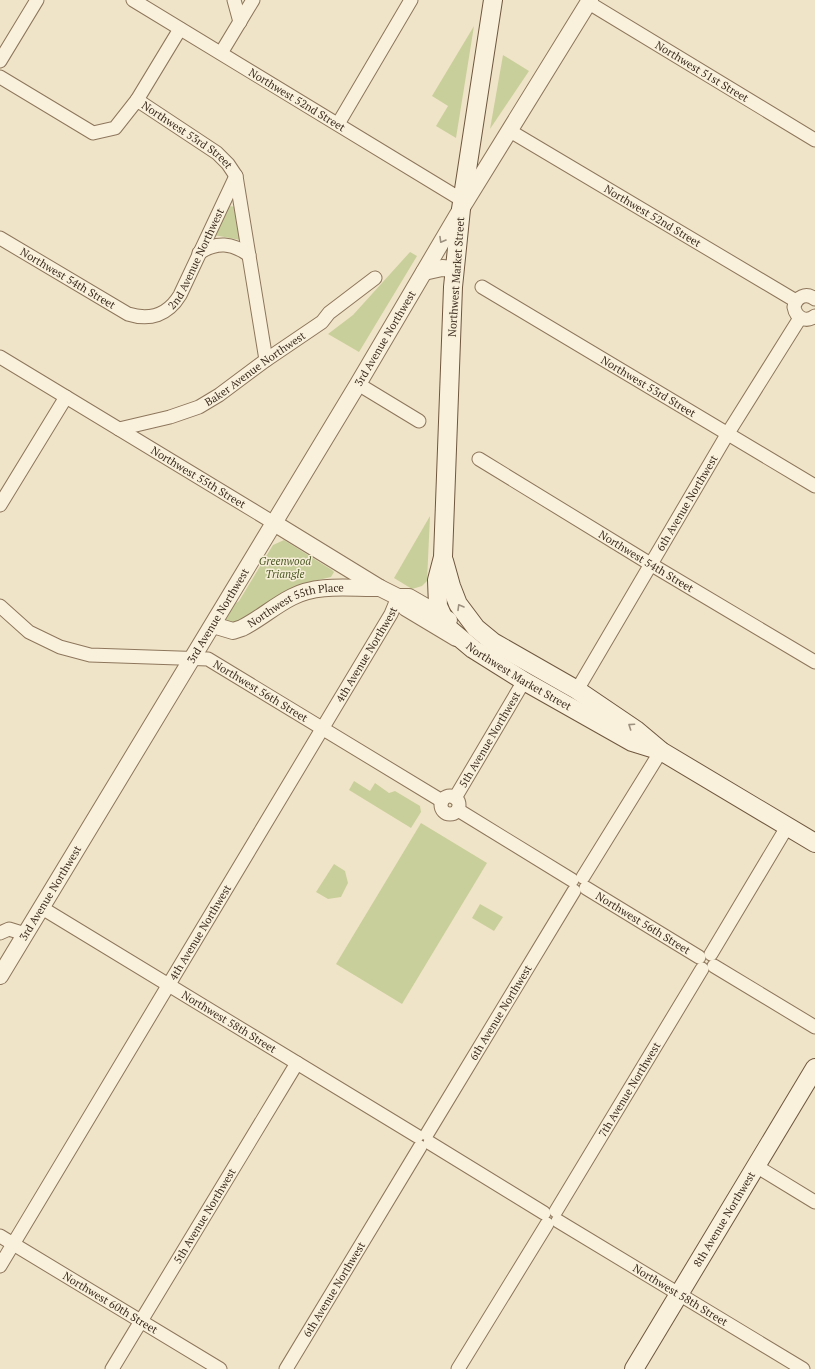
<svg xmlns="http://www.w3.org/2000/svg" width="815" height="1369" font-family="'PT Serif',serif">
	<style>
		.green { fill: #c9cf9b }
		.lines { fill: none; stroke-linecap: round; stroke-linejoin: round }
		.minor-casing { stroke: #8d765c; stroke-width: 15 }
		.tertiary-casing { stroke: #8d765c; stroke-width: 18 }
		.secondary-casing { stroke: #6f573f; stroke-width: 20 }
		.minor { stroke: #faf1dc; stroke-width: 13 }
		.tertiary { stroke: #faf1dc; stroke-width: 16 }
		.secondary { stroke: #faf1dc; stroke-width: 18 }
		.oneway { stroke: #9c907e }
		.labels { text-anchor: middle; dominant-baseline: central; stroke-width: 3; stroke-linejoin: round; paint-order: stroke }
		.street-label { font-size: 11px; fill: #3d2e20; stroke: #f7eed8 }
		.park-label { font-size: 11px; font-style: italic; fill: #4d5a26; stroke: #f7eed8 }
	</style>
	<rect width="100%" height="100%" fill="#f0e4c8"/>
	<g class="green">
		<path d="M 474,26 L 456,138 L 436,126 L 448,106 L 432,96 Z"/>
		<path d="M 503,55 L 529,71 L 490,129 Z"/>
		<path d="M 229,206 L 236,207 L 240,240 L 214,235 Z"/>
		<path d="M 410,252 L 417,256 L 359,352 L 328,334 L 353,315 Z"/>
		<path d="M 430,516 L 427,581 L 422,586 L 412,589 L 394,578 Z"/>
		<path d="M 284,540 L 332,570 L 334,572 L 331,577 L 306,583 L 286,592 L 243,625 L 224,621 L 232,606 L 239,601 L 273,545 Z"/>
		<path d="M 354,781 L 370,791 L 375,783 L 389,793 L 395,791 L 420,806 L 421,812 L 411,828 L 349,790 Z"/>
		<path d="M 421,823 L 487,863 L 402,1004 L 336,964 Z"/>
		<path d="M 334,864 L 345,871 L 348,883 L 341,897 L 328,899 L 316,892 Z"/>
		<path d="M 480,904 L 503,917 L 494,931 L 472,918 Z"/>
	</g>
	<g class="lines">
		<defs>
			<g id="minor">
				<path id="s1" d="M 133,0 L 462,200"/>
				<path d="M 234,0 L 240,22"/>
				<path id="s2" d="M 589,3 L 815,140"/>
				<path d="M 221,53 L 253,0"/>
				<path d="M 0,61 L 37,0"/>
				<path id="s3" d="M 0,77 L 93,133 L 115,128 L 137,100 L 217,153 L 228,164 L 236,176 L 266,360"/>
				<path d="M 137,100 L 180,29"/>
				<path d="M 338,124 L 411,0"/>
				<path id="s4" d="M 510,131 L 796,301"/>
				<path id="s5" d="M 0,238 L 128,314 C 150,321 168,315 180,295 L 236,176"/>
				<path d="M 199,253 C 217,241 232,243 249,255"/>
				<path id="s6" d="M 482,287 L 815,486"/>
				<path d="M 815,299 C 806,292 796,297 794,307 C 796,318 806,323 815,316"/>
				<path id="s7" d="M 0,357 L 274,523"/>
				<path d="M 358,384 L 419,421"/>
				<path id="s8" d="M 119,429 L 170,417 L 199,407 L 219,395 L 266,360 L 322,322 L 329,313 L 375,278"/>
				<path id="s9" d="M 479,459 L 652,565 L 815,662"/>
				<path d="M 0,505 L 66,397"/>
				<path id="s10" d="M 0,606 L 29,632 L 60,647 L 90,655 L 208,659 L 442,801"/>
				<path id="s11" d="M 577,690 L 728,433 L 800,318"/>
				<circle cx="450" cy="805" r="9"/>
				<path id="s12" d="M 455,798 L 524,681"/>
				<path d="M 458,810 L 572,880"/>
				<path d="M 583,877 L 661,751"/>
				<path id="s13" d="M 586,888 L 699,957"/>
				<path id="s14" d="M 42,908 L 417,1136"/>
				<path d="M 0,933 L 9,929 L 25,934"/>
				<path d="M 711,954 L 787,827"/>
				<path d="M 714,966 L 815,1027"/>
				<path id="s15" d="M 427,1134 L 574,891"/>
				<path d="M 430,1143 L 544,1213"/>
				<path d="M 756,1166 L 815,1202"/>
				<path id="s16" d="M 556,1211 L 702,969"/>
				<path id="s17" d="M 558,1221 L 803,1369"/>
				<path id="s18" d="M 0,1236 L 220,1369"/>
				<path id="s19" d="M 0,1266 L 391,614 L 398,597"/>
				<path id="s20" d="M 112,1369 L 297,1063"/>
				<path id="s21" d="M 286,1369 L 420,1147"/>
				<path d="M 458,1369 L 547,1224"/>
			</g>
			<g id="tertiary">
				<path d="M 424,272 L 442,268 L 454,269"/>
				<path d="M 274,523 L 380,588 L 398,597 L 409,597 L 449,620"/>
				<path d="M 398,597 L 406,608 L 456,638"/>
				<path id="s22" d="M 213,625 L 233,631 L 242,628 C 260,619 274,606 292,597 C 319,583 352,589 380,588"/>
				<path id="s23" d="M 0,976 L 358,384 L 461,209 L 590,0"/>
			</g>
			<g id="secondary">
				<path id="s24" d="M 493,0 L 461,209 L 453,287 L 443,557 L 437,580 L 438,606 L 448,628 L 473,649 L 524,681 L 632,742 L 661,751"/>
				<path d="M 444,561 L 451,586 L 458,604 L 476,628 L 493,642 L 577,690 L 636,730 L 661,751 L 815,843"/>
				<path id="s25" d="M 634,1369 L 815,1068"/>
			</g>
		</defs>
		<use href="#minor" class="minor-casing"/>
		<use href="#tertiary" class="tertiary-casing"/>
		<use href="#secondary" class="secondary-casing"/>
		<use href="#minor" class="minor"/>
		<use href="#tertiary" class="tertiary"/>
		<use href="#secondary" class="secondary"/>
	</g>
	<defs><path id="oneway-chevron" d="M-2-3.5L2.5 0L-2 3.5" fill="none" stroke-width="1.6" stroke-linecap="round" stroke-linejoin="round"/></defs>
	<g class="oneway">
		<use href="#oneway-chevron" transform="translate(442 240) rotate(120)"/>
		<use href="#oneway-chevron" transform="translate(460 607) rotate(-120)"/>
		<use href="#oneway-chevron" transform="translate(631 726) rotate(-146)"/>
	</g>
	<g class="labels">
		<g class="street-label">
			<text stroke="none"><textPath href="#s2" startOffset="132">Northwest 51st Street</textPath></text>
			<text stroke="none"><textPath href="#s1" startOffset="192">Northwest 52nd Street</textPath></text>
			<text stroke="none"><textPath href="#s3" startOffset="228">Northwest 53rd Street</textPath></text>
			<text stroke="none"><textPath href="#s4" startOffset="166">Northwest 52nd Street</textPath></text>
			<text stroke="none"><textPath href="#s5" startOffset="249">2nd Avenue Northwest</textPath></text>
			<text transform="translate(456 277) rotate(-86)">Northwest Market Street</text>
			<text stroke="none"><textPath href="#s5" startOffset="79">Northwest 54th Street</textPath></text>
			<text stroke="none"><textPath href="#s23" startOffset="745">3rd Avenue Northwest</textPath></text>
			<text stroke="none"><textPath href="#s8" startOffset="151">Baker Avenue Northwest</textPath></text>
			<text stroke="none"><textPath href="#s6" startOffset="194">Northwest 53rd Street</textPath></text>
			<text stroke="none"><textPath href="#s7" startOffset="232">Northwest 55th Street</textPath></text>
			<text stroke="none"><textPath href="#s11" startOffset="217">6th Avenue Northwest</textPath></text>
			<text stroke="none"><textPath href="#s9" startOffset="196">Northwest 54th Street</textPath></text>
			<text stroke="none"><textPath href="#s22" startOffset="90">Northwest 55th Place</textPath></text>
			<text stroke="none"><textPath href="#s23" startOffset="421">3rd Avenue Northwest</textPath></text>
			<text stroke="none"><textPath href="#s19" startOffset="713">4th Avenue Northwest</textPath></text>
			<text stroke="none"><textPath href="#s24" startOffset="720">Northwest Market Street</textPath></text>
			<text stroke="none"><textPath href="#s10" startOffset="284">Northwest 56th Street</textPath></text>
			<text stroke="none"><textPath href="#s12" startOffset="68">5th Avenue Northwest</textPath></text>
			<text stroke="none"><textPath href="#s23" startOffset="97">3rd Avenue Northwest</textPath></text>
			<text stroke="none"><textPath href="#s13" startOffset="67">Northwest 56th Street</textPath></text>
			<text stroke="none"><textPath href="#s19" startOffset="389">4th Avenue Northwest</textPath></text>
			<text stroke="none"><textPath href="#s15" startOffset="142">6th Avenue Northwest</textPath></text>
			<text stroke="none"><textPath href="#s14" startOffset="219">Northwest 58th Street</textPath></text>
			<text stroke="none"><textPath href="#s16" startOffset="142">7th Avenue Northwest</textPath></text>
			<text stroke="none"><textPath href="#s20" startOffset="179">5th Avenue Northwest</textPath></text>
			<text stroke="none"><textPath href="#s25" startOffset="175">8th Avenue Northwest</textPath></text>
			<text stroke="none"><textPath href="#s21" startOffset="93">6th Avenue Northwest</textPath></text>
			<text stroke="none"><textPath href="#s17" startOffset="143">Northwest 58th Street</textPath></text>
			<text stroke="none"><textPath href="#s18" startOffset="129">Northwest 60th Street</textPath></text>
		</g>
		<g class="park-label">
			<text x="285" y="561">Greenwood<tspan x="285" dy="13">Triangle</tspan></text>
		</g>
	</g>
</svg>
